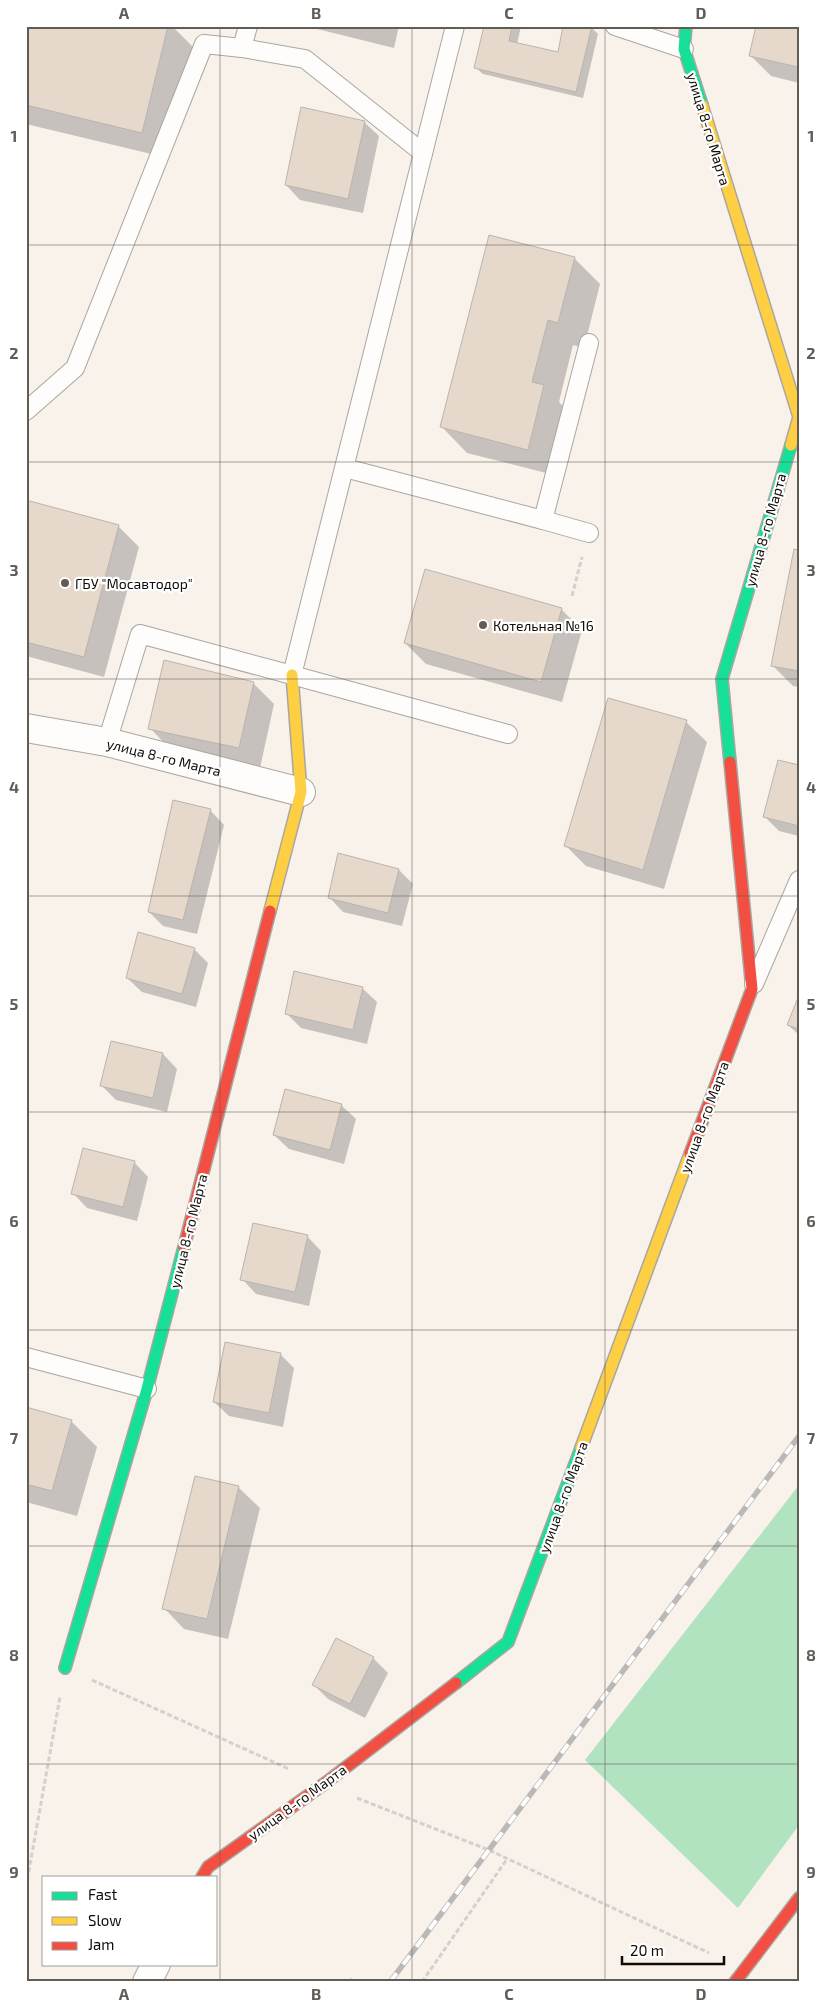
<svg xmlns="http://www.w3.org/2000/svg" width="825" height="2008" font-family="'Exo 2',sans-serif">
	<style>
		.forest { fill: #b1e3c0 }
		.shadow { fill: #0003 }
		.building { fill: #e6d9cb; stroke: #bab4ae }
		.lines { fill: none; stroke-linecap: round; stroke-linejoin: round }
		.lane-casing { stroke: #aaa6a0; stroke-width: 20 }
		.street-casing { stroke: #aaa6a0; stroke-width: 30 }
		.fast-casing { stroke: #aaa6a0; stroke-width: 14 }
		.slow-casing { stroke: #aaa6a0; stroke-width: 14 }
		.jam-casing { stroke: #aaa6a0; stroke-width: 14 }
		.path { stroke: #d3d0ce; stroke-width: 3; stroke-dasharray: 5 2.5; stroke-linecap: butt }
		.lane { stroke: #fefdfc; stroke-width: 18 }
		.street { stroke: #fefdfc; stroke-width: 28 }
		.fast { stroke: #16e098; stroke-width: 11 }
		.slow { stroke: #ffcf43; stroke-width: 11 }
		.jam { stroke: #f24e42; stroke-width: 11 }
		.rail-casing { stroke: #bbb9b8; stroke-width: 5.5 }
		.rail { stroke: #fff; stroke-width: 4; stroke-dasharray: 11; stroke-linecap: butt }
		.grid { fill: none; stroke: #615c56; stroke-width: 1; stroke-opacity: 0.55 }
		.poi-dot { fill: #615c56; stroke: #fff; stroke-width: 2 }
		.labels { text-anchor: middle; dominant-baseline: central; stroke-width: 4.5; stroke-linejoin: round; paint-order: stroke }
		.street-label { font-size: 14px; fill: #100b06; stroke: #fff }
		.poi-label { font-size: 14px; fill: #100b06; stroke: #fff; text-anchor: start }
		.neatline { fill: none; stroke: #615c56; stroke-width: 2 }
		.grid-label { font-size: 16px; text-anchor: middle; font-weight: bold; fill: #615c56 }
	</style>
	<rect width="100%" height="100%" fill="#f8f2eb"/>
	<path class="forest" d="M 799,1485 L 799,1825 L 738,1908 L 585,1760 Z"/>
	<g class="shadow">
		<path d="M 26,26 L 172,26 L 194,48 L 168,158 L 26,124 Z"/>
		<path d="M 305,26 L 399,26 L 394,48 Z"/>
		<path d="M 485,26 L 521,26 L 517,44 L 559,54 L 591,27 L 598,34 L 583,98 L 483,74 L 475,67 Z"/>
		<path d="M 799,26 L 799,83 L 771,76 L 750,55 Z"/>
		<path d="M 364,122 L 379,136 L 363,213 L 300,200 L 286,185 Z"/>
		<path d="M 574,258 L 600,284 L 584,348 L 573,345 L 559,402 L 569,412 L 554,475 L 467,453 L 442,427 Z"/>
		<path d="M 26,502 L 118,526 L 139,547 L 104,677 L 26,656 Z"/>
		<path d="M 799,551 L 799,687 L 793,686 L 772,665 Z"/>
		<path d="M 561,609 L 582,630 L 562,702 L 426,664 L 405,643 Z"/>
		<path d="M 253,683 L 274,704 L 260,768 L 170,749 L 150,728 Z"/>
		<path d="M 686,722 L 707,742 L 664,889 L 586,866 L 566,846 Z"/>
		<path d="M 799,766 L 799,836 L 779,831 L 764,816 Z"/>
		<path d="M 210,810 L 224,825 L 197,934 L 163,926 L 149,912 Z"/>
		<path d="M 339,855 L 399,870 L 413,884 L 402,926 L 343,912 L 329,897 Z"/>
		<path d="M 194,949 L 208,963 L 196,1007 L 142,992 L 127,978 Z"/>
		<path d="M 362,988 L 377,1002 L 367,1044 L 301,1028 L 286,1013 Z"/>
		<path d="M 799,998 L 799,1035 L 788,1025 Z"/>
		<path d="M 112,1042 L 163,1054 L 177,1069 L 167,1112 L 116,1100 L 102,1086 Z"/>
		<path d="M 341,1105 L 356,1119 L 344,1164 L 289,1149 L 274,1135 Z"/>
		<path d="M 134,1162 L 148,1177 L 137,1221 L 87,1208 L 73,1193 Z"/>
		<path d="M 307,1236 L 321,1251 L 309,1306 L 256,1294 L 242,1279 Z"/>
		<path d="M 280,1354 L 294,1368 L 283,1427 L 229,1416 L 214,1402 Z"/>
		<path d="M 26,1408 L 71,1421 L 97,1447 L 77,1516 L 26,1502 Z"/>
		<path d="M 195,1477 L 239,1488 L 260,1508 L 228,1639 L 184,1629 L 164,1608 Z"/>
		<path d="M 337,1639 L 373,1658 L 388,1673 L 365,1718 L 328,1699 L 314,1685 Z"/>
		<path d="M 351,1978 L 356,1982 L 348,1982 Z"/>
	</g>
	<g class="building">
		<path d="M 26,26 L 168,26 L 142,133 L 26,105 Z"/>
		<path d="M 484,26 L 512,26 L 509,41 L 558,52 L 563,26 L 592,26 L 576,92 L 474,68 Z"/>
		<path d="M 756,26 L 799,26 L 798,67 L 749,56 Z"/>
		<path d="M 301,107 L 365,121 L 348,199 L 285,185 Z"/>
		<path d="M 489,235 L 575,257 L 558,323 L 548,320 L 532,382 L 544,385 L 528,450 L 440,427 Z"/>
		<path d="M 26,500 L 119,525 L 84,657 L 26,642 Z"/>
		<path d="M 794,549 L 799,550 L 799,671 L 771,666 Z"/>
		<path d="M 425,569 L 562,608 L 541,682 L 404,643 Z"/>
		<path d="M 164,660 L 254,682 L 239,748 L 148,729 Z"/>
		<path d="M 608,698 L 687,720 L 643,870 L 564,846 Z"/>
		<path d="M 778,760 L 799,765 L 799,826 L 763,817 Z"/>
		<path d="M 173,800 L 211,809 L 183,920 L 148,912 Z"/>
		<path d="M 338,853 L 399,869 L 388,913 L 328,898 Z"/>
		<path d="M 138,932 L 195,948 L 182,994 L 126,978 Z"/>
		<path d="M 294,971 L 363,987 L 353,1030 L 285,1014 Z"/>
		<path d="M 799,995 L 799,1029 L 787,1025 Z"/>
		<path d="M 111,1041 L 163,1053 L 153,1098 L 100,1086 Z"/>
		<path d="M 285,1089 L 342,1104 L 330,1150 L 273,1135 Z"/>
		<path d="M 83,1148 L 135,1161 L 123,1207 L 71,1194 Z"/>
		<path d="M 253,1223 L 308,1235 L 295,1292 L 240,1280 Z"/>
		<path d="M 225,1342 L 281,1353 L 269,1413 L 213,1402 Z"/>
		<path d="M 26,1407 L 72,1420 L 52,1491 L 26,1484 Z"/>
		<path d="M 195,1476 L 239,1486 L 207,1619 L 162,1609 Z"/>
		<path d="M 336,1638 L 374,1657 L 350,1704 L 312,1685 Z"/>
	</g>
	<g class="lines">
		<defs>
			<g id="lane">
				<path d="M 248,26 L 242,48 L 305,59 L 423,153"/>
				<path d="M 615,26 L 684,49"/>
				<path d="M 26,411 L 75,368 L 204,44 L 242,48"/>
				<path d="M 345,468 L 543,520 L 589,343"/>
				<path d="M 543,520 L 589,533"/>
				<path d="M 292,675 L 508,734"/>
				<path d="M 107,742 L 140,634 L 292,675 L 455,26"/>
				<path d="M 754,984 L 799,880"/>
				<path d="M 26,1357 L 147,1389"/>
			</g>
			<g id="street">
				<path d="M 26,728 L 107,742 L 301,792"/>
				<path d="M 147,1982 L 156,1964"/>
			</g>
			<g id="fast">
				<path d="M 686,26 L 684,49 L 702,105"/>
				<path d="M 730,762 L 722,679 L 791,445"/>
				<path d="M 65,1668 L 147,1389 L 184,1247"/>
				<path d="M 456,1683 L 508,1642 L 581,1448"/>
			</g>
			<g id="slow">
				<path d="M 702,105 L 799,417 L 791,445"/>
				<path d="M 270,911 L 301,792 L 292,675"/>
				<path d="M 581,1448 L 690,1154"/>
			</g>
			<g id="jam">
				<path d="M 690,1154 L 752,989 L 730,762"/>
				<path d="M 184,1247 L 270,911"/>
				<path d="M 202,1877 L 208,1867 L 324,1784 L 456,1683"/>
				<path d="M 735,1982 L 799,1898"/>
			</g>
		</defs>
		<use href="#lane" class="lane-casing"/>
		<use href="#street" class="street-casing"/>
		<use href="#fast" class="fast-casing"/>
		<use href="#slow" class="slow-casing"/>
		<use href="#jam" class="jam-casing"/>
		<g class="path">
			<path d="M 572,596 L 582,557"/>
			<path d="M 92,1680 L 289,1769"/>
			<path d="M 357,1798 L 489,1850 L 709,1953"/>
			<path d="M 26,1887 L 60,1697"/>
			<path d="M 422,1982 L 507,1859"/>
		</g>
		<use href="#lane" class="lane"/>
		<use href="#street" class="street"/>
		<use href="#fast" class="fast"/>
		<use href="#slow" class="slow"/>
		<use href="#jam" class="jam"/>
		<defs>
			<path id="rail" d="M 390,1982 L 799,1436"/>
		</defs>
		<use href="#rail" class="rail-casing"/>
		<use href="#rail" class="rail"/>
	</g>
	<path class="grid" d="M 220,26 L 220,1982M 412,26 L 412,1982M 605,26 L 605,1982M 26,245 L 799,245M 26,462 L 799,462M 26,679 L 799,679M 26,896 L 799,896M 26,1112 L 799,1112M 26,1330 L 799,1330M 26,1546 L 799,1546M 26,1764 L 799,1764"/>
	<g class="poi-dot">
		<circle cx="65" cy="583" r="5"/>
		<circle cx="483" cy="625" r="5"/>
	</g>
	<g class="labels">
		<g class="street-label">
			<text transform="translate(709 129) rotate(73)">улица 8-го Марта</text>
			<text transform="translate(765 530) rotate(-74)">улица 8-го Марта</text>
			<text transform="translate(164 757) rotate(14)">улица 8-го Марта</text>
			<text transform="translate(704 1117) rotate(-70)">улица 8-го Марта</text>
			<text transform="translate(188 1231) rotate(-76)">улица 8-го Марта</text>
			<text transform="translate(563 1497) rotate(-70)">улица 8-го Марта</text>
			<text transform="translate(297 1802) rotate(-36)">улица 8-го Марта</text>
		</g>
		<g class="poi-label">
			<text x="75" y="583">ГБУ "Мосавтодор"</text>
			<text x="493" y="625">Котельная №16</text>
		</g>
	</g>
	<rect width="825" height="2008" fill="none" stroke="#ffffff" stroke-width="55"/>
	<rect x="42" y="1876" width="175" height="90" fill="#ffffff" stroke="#9f9d9b"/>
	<rect x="52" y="1892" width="25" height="8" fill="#16e098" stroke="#9f9d9b"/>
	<text x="88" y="1900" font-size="15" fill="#100b06">Fast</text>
	<rect x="52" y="1917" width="25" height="8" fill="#ffcf43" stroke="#9f9d9b"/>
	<text x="88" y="1926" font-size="15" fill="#100b06">Slow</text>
	<rect x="52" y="1942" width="25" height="8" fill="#f24e42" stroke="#9f9d9b"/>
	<text x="88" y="1950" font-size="15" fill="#100b06">Jam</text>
	<path d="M622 1956v8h102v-8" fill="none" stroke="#100b06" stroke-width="2.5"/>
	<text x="630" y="1956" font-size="15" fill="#100b06" stroke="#ffffff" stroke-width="4" paint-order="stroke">20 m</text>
	<rect x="28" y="28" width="770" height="1952" class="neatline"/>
	<g class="grid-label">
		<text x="124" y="19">A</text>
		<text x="316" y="19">B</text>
		<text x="509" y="19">C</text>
		<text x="701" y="19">D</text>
		<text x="14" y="142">1</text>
		<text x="811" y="142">1</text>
		<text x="14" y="359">2</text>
		<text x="811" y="359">2</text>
		<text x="14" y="576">3</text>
		<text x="811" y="576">3</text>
		<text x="14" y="793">4</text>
		<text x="811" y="793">4</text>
		<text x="14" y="1010">5</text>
		<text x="811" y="1010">5</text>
		<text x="14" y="1227">6</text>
		<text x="811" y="1227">6</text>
		<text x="14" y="1444">7</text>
		<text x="811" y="1444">7</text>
		<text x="14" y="1661">8</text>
		<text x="811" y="1661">8</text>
		<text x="14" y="1878">9</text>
		<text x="811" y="1878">9</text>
		<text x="124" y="2000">A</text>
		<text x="316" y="2000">B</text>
		<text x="509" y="2000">C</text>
		<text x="701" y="2000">D</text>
	</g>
</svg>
